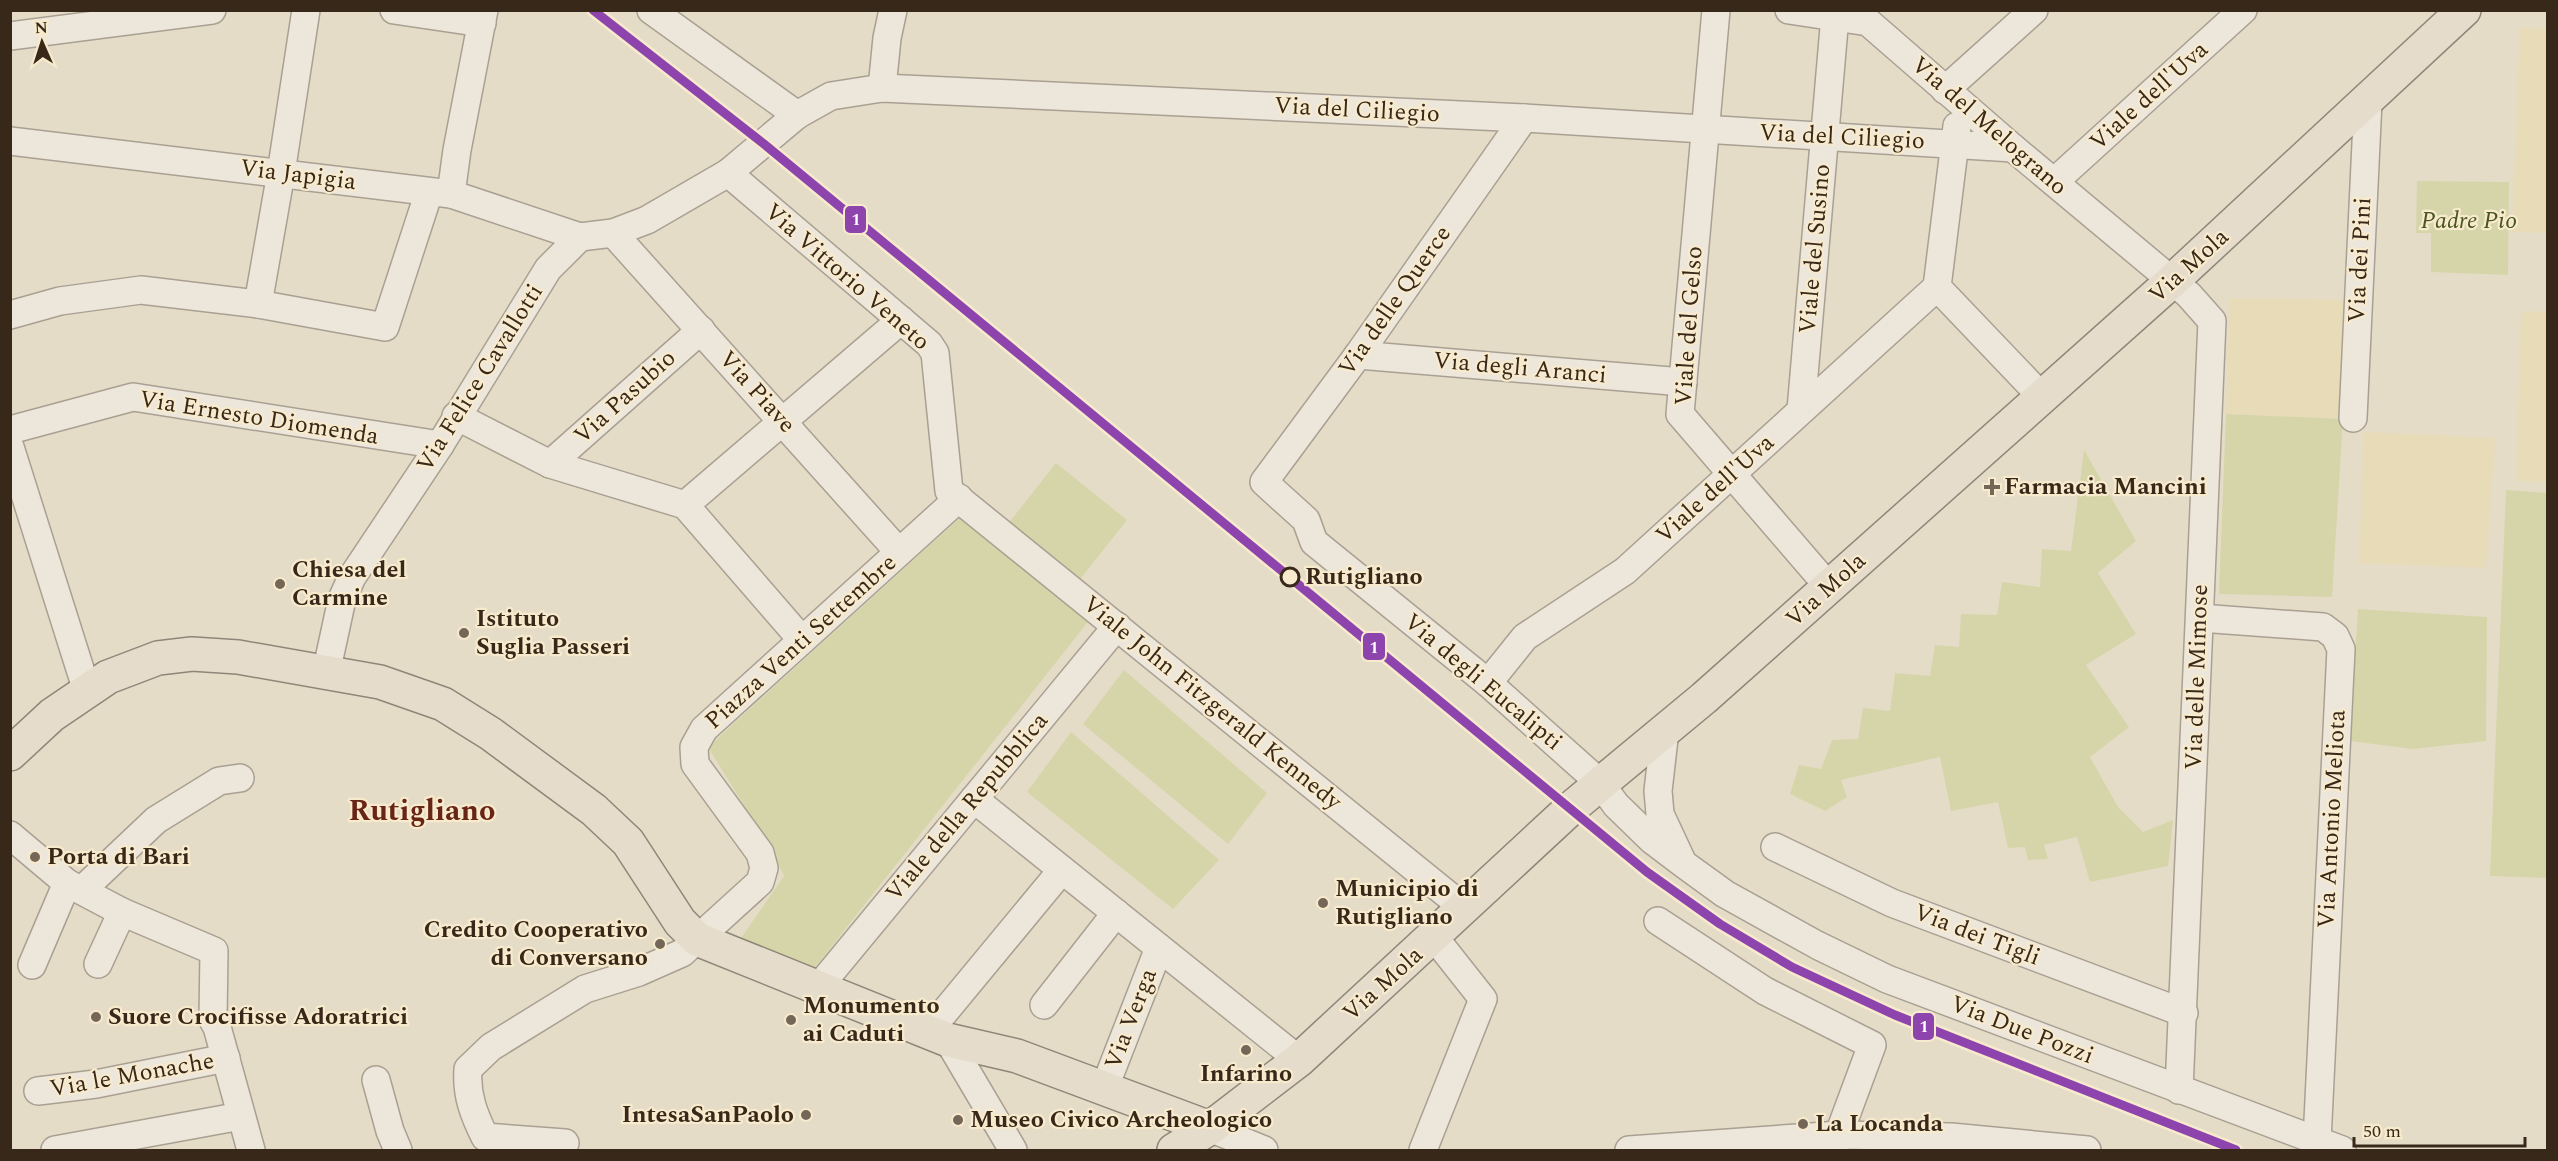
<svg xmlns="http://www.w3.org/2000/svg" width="2558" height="1161" font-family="Spectral,serif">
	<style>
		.farmland { fill: #e7dcb7 }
		.green { fill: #d6d5a9 }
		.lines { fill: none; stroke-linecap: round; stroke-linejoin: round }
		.minor-casing { stroke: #a9a092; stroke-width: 30 }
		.major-casing { stroke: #8f8679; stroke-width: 36 }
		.minor { stroke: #ede6db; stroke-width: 27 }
		.major { stroke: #e5dccb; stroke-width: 33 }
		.rail-1-casing { stroke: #f8eacc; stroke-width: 14 }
		.rail-1 { stroke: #8e44ad; stroke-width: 9 }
		.poi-dot { fill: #756757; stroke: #f8eacc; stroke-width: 2 }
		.stop-dot { fill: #f8eacc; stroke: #38281a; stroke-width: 3 }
		.labels { text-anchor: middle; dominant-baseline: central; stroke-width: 4.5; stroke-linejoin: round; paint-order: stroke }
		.street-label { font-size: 24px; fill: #38281a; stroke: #f8eacc }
		.park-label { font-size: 24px; font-style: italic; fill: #4a561f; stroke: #f8eacc }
		.poi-label { font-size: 24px; font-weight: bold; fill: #38281a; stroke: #f8eacc; text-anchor: start }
		.stop-label { font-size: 24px; font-weight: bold; fill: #38281a; stroke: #f8eacc; text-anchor: start }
		.district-label { font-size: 30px; font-weight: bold; fill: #682516; stroke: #f8eacc }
		.line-badge { stroke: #f8eacc; stroke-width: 2 }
		.badge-label { font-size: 16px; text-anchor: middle; font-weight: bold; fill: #fff }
	</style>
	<rect width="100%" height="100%" fill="#e5dcc8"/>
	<g class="farmland">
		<path d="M 2520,28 L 2547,29 L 2547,233 L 2512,232 Z"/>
		<path d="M 2230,298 L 2348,300 L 2343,419 L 2226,414 Z"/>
		<path d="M 2521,311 L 2547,312 L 2547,482 L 2516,481 Z"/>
		<path d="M 2364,432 L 2495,438 L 2486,568 L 2359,563 Z"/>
	</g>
	<g class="green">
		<path d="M 2417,181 L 2509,182 L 2508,275 L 2431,272 L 2431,233 L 2416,233 Z"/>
		<path d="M 2226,414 L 2343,419 L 2332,597 L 2219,594 Z"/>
		<path d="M 2084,450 L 2136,541 L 2098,573 L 2136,634 L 2086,665 L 2129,727 L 2090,757 L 2118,807 L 2143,832 L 2173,820 L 2168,866 L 2090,882 L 2077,837 L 2044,845 L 2048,859 L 2028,860 L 2025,847 L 2008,848 L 1998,802 L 1951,811 L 1940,757 L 1841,780 L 1847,797 L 1825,811 L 1790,794 L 1799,765 L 1821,769 L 1832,740 L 1858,739 L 1863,708 L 1890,711 L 1895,673 L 1930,676 L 1935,645 L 1959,647 L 1961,614 L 1997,615 L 2002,582 L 2040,587 L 2042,549 L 2071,551 Z"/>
		<path d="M 1056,463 L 1127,520 L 1078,582 L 1007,525 Z"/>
		<path d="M 2506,490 L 2547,493 L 2547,878 L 2490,876 Z"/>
		<path d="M 964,514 L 1091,618 L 809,975 L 737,944 L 784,876 L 773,853 L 708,747 Z"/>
		<path d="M 2358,609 L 2487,617 L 2486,741 L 2413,749 L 2350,741 Z"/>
		<path d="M 1124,670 L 1267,793 L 1228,844 L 1083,724 Z"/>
		<path d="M 1071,732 L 1219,860 L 1173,909 L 1027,792 Z"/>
	</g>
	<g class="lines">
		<defs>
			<g id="minor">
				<path d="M 394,10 L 482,23"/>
				<path d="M 651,10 L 797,115"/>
				<path d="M 1716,10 L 1680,414 L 1829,587"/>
				<path d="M 1789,10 L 1868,22 L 2013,148 L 2189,295 L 2212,321 L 2179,1090"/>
				<path d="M 10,36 L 212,10"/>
				<path d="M 882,88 L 887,38 L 893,10"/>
				<path d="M 1945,90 L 2034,10"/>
				<path d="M 1524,118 L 1358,355 L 1264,482 L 1306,520 L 1314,542 L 1488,683 L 1600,783 L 1616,805 L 1652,840 L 1685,865 L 1725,894 L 1817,945 L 1887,979 L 2342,1150"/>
				<path d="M 1957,126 L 1937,287 L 2042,397"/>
				<path d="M 10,141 L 451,194 L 580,237"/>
				<path d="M 728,173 L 929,344 L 935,353 L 949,491 L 1464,908"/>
				<path d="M 2054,182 L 2243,10"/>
				<path d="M 451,194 L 457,150 L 484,10"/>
				<path d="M 613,233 L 899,552"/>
				<path d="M 258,304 L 281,173 L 306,10"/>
				<path d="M 10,315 L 60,301 L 141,290 L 258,304 L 385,327 L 429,192"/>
				<path d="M 1358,355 L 1683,382"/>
				<path d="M 1801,410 L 1835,16"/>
				<path d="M 456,416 L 550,464 L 685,505 L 802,640"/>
				<path d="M 2353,418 L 2368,101"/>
				<path d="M 10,430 L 133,397 L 440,445"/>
				<path d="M 10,447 L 87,691"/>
				<path d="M 550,464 L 701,330"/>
				<path d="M 685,505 L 901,320"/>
				<path d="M 2200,618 L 2323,627 L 2335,636 L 2341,649 L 2317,1141"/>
				<path d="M 326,673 L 342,599 L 352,577 L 440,445 L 548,269 L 580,237 L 613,233 L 647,220 L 728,173 L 797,115 L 831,96 L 882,88 L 1524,118 L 2013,148"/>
				<path d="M 1488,683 L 1525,637 L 1625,571 L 1937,287"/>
				<path d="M 1665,730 L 1658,791 L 1660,814 L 1681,859"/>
				<path d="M 974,799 L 1299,1060"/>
				<path d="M 10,835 L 67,883 L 122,912 L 214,951 L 213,1020 L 217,1027 L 251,1150"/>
				<path d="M 1775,847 L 1892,903 L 2184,1013"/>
				<path d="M 82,890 L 156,820 L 219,781 L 240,778"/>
				<path d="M 1658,921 L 1765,991 L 1872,1045 L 1833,1150"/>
				<path d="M 98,964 L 122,912"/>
				<path d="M 32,965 L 67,883"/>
				<path d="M 817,989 L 1117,626"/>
				<path d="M 1044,1005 L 1116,913"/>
				<path d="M 928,1032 L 1062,870"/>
				<path d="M 948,1040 L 1013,1150"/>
				<path d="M 376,1080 L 390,1131 L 398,1150"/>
				<path d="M 1104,1089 L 1159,948"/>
				<path d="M 38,1091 L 96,1084 L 226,1058"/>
				<path d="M 1210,1128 L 1264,1150"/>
				<path d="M 565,1143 L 485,1137 C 474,1115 466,1095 468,1069 L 491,1047 L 585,989 L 639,972 L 682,953 L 760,882 L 764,868 L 760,853 L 695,764 L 694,747 L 704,729 L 959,498"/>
				<path d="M 55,1150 L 241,1116"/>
				<path d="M 1423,1150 L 1483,999 L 1434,937"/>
				<path d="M 1629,1150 L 1839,1135 L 1951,1137 L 2087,1150"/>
			</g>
			<g id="major">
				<path d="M 10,754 L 52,715 L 108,677 L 158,658 L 192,654 L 238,657 L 380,682 L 443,704 L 491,734 L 594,810 L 628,842 L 680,922 L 697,939 L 948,1040 L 1017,1056 L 1210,1128"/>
				<path d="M 1174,1150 L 1210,1128 L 1299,1060 L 1570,809 L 1704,698 L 2171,282 L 2464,10"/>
			</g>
		</defs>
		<use href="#minor" class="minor-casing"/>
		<use href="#major" class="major-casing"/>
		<use href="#minor" class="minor"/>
		<use href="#major" class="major"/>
		<defs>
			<path id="rail-1" d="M 593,10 L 764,144 L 1647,872 L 1720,924 L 1792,967 L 1895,1015 L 2236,1150"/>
		</defs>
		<use href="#rail-1" class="rail-1-casing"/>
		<use href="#rail-1" class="rail-1"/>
	</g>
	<g class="poi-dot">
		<path d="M1989 478h6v6h6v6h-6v6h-6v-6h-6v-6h6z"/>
		<circle cx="280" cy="584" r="6"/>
		<circle cx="464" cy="633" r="6"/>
		<circle cx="35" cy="857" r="6"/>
		<circle cx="1323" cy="903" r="6"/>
		<circle cx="660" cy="944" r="6"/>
		<circle cx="96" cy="1017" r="6"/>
		<circle cx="791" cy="1020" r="6"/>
		<circle cx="1246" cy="1050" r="6"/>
		<circle cx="806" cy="1115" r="6"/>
		<circle cx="958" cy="1120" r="6"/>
		<circle cx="1803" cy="1124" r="6"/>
	</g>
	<circle class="stop-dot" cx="1290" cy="577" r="9"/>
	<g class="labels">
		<g class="street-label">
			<text transform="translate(2149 96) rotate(-42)">Viale dell'Uva</text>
			<text transform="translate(1357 110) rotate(3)">Via del Ciliegio</text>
			<text transform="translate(1989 126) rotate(41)">Via del Melograno</text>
			<text transform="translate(1842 137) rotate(3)">Via del Ciliegio</text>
			<text transform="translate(298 175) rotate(7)">Via Japigia</text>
			<text transform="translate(1815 249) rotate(-85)">Viale del Susino</text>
			<text transform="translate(2360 260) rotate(-87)">Via dei Pini</text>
			<text transform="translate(2189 266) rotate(-42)">Via Mola</text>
			<text transform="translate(847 277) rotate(41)">Via Vittorio Veneto</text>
			<text transform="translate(1395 301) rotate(-55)">Via delle Querce</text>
			<text transform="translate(1689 326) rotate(-86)">Viale del Gelso</text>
			<text transform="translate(1520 368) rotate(5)">Via degli Aranci</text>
			<text transform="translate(480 378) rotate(-58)">Via Felice Cavallotti</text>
			<text transform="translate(757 392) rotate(48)">Via Piave</text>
			<text transform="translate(625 397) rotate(-42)">Via Pasubio</text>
			<text transform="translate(259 418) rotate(9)">Via Ernesto Diomenda</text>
			<text transform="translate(1715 489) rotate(-42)">Viale dell'Uva</text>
			<text transform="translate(1826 590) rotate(-42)">Via Mola</text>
			<text transform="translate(801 642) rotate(-42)">Piazza Venti Settembre</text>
			<text transform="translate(2197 677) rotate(-88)">Via delle Mimose</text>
			<text transform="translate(1483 682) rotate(40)">Via degli Eucalipti</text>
			<text transform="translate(1212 703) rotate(39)">Viale John Fitzgerald Kennedy</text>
			<text transform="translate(967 807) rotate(-50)">Viale della Repubblica</text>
			<text transform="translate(2332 819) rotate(-87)">Via Antonio Meliota</text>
			<text transform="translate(1977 935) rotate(21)">Via dei Tigli</text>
			<text transform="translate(1383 984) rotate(-42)">Via Mola</text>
			<text transform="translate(1131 1019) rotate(-69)">Via Verga</text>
			<text transform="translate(2022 1030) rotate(21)">Via Due Pozzi</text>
			<text transform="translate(132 1075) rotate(-10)">Via le Monache</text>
		</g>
		<g class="park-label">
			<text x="2469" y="221">Padre Pio</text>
		</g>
		<g class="poi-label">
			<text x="2004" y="487">Farmacia Mancini</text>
			<text x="292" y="570">Chiesa del<tspan x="292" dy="28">Carmine</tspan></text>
			<text x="476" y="619">Istituto<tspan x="476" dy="28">Suglia Passeri</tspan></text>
			<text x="47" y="857">Porta di Bari</text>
			<text x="1335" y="889">Municipio di<tspan x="1335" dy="28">Rutigliano</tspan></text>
			<text x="648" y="930" text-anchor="end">Credito Cooperativo<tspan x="648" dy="28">di Conversano</tspan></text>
			<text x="803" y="1006">Monumento<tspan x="803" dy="28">ai Caduti</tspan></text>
			<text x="108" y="1017">Suore Crocifisse Adoratrici</text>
			<text x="1246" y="1074" text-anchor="middle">Infarino</text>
			<text x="794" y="1115" text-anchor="end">IntesaSanPaolo</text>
			<text x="970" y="1120">Museo Civico Archeologico</text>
			<text x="1815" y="1124">La Locanda</text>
		</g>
		<g class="stop-label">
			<text x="1305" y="577">Rutigliano</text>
		</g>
		<g class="district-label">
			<text x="422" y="811">Rutigliano</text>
		</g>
	</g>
	<g class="line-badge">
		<rect x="844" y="205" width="23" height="29" rx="6" fill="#8e44ad"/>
		<rect x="1362" y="632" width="24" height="29" rx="6" fill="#8e44ad"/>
		<rect x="1912" y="1012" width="23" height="29" rx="6" fill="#8e44ad"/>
	</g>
	<g class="badge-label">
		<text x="856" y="225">1</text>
		<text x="1374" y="653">1</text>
		<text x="1924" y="1032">1</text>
	</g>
	<rect width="2558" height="1161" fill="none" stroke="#38281a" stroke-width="24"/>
	<g transform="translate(42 42) rotate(357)" stroke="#f8eacc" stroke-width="4.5" paint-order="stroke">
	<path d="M0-4.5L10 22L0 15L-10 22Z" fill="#38281a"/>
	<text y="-9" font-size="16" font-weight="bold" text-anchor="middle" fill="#38281a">N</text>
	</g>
	<path d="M2354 1137v9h171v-9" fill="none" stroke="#38281a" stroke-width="3"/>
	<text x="2363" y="1137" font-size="18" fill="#38281a" stroke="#f8eacc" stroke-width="4.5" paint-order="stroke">50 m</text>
</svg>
